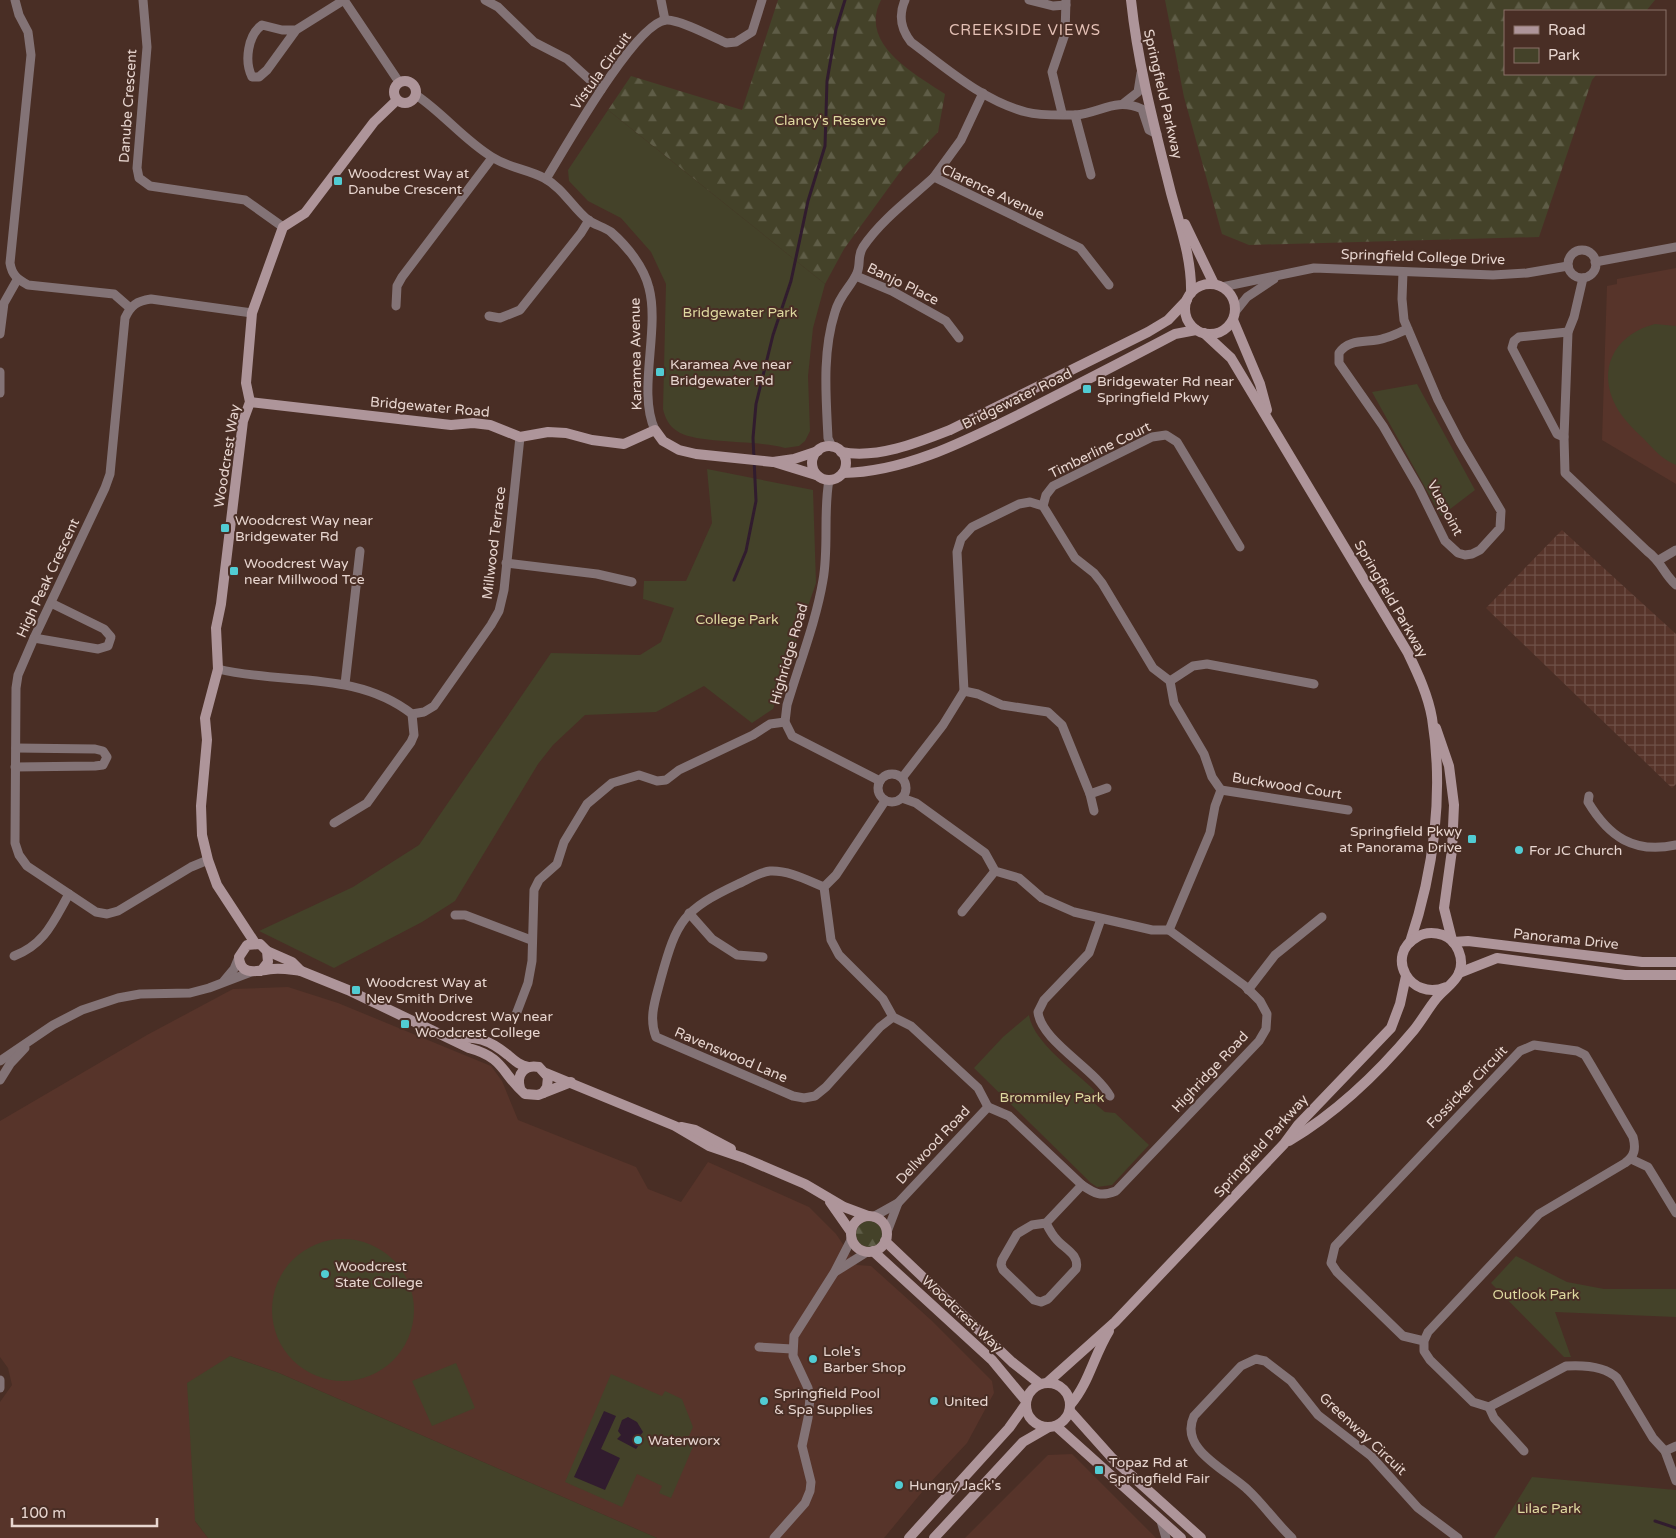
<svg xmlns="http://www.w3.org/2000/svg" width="1676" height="1538" font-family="'Varela Round',sans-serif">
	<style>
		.built { fill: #57342a }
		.industrial { fill: url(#industrial-grid) }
		.forest { fill: url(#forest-firs) }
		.park { fill: #444229 }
		.water { fill: #311c2e }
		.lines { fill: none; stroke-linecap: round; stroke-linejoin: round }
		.stream { stroke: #311c2e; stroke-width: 3 }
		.street { stroke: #837376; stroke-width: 9 }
		.secondary { stroke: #ae959a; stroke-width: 10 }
		.poi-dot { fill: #51ccd3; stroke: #492e25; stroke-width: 2 }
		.labels { text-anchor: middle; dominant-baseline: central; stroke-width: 4; stroke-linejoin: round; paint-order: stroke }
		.street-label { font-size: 14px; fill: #e8d6d0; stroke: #492e25 }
		.park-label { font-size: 14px; fill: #dfd9a0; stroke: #492e25 }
		.poi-label { font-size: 14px; fill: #e8d6d0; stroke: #492e25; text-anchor: start }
		.neighbourhood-label { font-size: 15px; letter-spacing: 1px; fill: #e4c0b5; stroke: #492e25 }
	</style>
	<defs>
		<pattern id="industrial-grid" width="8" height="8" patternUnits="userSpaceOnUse" patternTransform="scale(1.25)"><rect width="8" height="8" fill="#57342a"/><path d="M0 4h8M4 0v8" fill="none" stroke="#6f5148"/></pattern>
		<pattern id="forest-firs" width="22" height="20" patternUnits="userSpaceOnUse" patternTransform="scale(1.25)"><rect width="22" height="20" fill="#444229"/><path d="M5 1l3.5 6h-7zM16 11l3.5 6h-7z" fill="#5f5d47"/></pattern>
	</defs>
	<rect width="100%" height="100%" fill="#492e25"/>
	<g class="built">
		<path d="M 1676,268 L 1676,484 L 1602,440 L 1607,286 L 1617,284 L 1617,279 Z"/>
		<path d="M 288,987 L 338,1003 L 491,1066 L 502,1081 L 518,1120 L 636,1167 L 648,1189 L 681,1202 L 708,1162 L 809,1207 L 836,1234 L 857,1265 L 871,1266 L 931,1320 L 992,1381 L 994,1393 L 967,1443 L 927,1486 L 884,1538 L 657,1538 L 279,1373 L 230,1356 L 195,1521 L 208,1538 L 0,1538 L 0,1402 L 12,1385 L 8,1368 L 0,1357 L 0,1121 L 147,1035 L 233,989 Z"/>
		<path d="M 1072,1454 L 1156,1538 L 965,1538 L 1048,1455 Z"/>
	</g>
	<path class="industrial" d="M 1562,530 L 1676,634 L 1676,784 L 1672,788 L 1486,608 Z"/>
	<g class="forest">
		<path d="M 778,0 L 881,0 C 858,44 915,74 945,94 L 938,132 L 903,168 L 844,249 L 825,284 L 608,110 L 631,76 L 742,110 Z"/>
		<path d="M 1165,0 L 1655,0 L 1646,11 L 1505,11 L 1505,74 L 1597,74 L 1592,80 L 1539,237 L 1249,245 L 1222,234 L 1184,97 Z"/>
		<circle cx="869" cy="1234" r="13"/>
	</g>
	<g class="park">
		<path d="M 608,110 L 825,284 L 813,328 L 808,376 L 810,431 L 805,441 L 799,446 L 785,448 C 762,440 693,444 677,431 C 669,426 665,418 663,409 L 666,284 L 651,252 L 621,218 L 588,201 L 569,181 L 568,170 Z"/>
		<path d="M 1655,324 L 1676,326 L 1676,465 C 1663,460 1653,449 1644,439 C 1632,428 1619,415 1613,400 C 1598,363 1619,333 1655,324 Z"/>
		<path d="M 1417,384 L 1475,490 L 1441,516 L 1372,392 Z"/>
		<path d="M 707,469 L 813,490 L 816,583 L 773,709 L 752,723 L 704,686 L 656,712 L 585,715 L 553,745 L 538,764 L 455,901 L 422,922 L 334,968 L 259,931 L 353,887 L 419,845 L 551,653 L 640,655 L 661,642 L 674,608 L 643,599 L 644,581 L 686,581 L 712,523 Z"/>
		<path d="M 1029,1015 C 1033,1042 1075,1071 1094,1090 L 1094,1103 L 1105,1112 L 1115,1113 L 1149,1145 L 1112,1185 L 1097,1187 L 1091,1183 L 974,1068 L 1003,1037 Z"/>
		<circle cx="343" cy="1310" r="71"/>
		<path d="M 1516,1256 L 1567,1282 L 1604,1289 L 1676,1289 L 1676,1317 L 1555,1312 L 1571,1357 L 1564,1357 L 1491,1283 Z"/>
		<path d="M 230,1356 L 279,1373 L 657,1538 L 208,1538 L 195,1521 L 187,1383 Z"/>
		<path d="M 456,1363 L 475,1408 L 432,1426 L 412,1381 Z"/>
		<path d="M 611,1374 L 662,1396 L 665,1391 L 682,1399 L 693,1427 L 688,1438 L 695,1442 L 671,1498 L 659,1493 L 662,1486 L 637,1474 L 622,1507 L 565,1482 Z"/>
		<path d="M 1532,1477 L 1676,1490 L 1676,1538 L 1494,1538 Z"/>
	</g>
	<g class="water">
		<path d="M 604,1411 L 616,1416 L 601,1449 L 620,1458 L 605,1490 L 574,1477 Z"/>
		<path d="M 628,1417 L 637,1422 L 643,1432 L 636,1441 L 639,1445 L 636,1449 L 617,1439 L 621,1435 L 618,1431 L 622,1420 Z"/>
	</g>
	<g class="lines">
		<g class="stream">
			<path d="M 734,580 L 746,551 L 756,501 L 753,438 L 756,404 L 773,335 L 791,281 L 808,201 L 825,146 L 827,81 L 836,29 L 845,0"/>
			<path d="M 1655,1521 L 1676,1528"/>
		</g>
		<g class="street">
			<path d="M 15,0 L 19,15 L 28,32 L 31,55 L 10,263 C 12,275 17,279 28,285 L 114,294 L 130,308"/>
			<path d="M 143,0 L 147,47 L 137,168 L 139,178 L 150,186 L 245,200 L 283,227"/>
			<path d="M 344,0 L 399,82"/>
			<path d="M 485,0 L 498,7 L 534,42 L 567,59 L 601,90"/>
			<path d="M 661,0 L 665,20"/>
			<path d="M 905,0 C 898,16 901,29 911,42 C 946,68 983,101 1026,112 C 1041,116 1060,115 1075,115 C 1101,113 1115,97 1142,109 L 1149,130 L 1157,134"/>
			<path d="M 1029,0 L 1053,6 L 1066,5"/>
			<path d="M 296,30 L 282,30 L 262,25 C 248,35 244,61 252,77 L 259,77 L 267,70 L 296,30 L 344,0"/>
			<path d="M 416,95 C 443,113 464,140 492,157 C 509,168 527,169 544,178 C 563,188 572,207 588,220 C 595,225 604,227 611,232 C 627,246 644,267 649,288 C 660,330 637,392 655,430"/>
			<path d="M 1124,103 L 1138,92 L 1141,73"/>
			<path d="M 1062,113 L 1052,72 L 1065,34 L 1066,0"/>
			<path d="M 1075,115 L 1091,175"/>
			<path d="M 934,177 L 961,140 L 983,93"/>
			<path d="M 546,179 C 564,150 635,23 666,20 C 679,19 713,37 726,43 L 736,42 L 752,32 L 762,0"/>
			<circle cx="1582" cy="264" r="14"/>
			<path d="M 1595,262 L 1676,247"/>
			<path d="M 1403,272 L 1402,299 L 1404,320 L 1438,400 L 1460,442 L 1501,511 L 1500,528 L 1480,550 L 1472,554 L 1465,555 L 1458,553 L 1445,541 L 1419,488 L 1383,426 L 1339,363 L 1339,353 C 1350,337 1370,344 1385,338 C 1392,336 1400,332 1408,329"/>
			<path d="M 856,276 L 892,291 L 946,321 L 959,338"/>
			<path d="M 1583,278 L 1574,317 L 1568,332 L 1564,437 L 1565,473 L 1647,551 C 1662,562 1663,573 1676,585"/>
			<path d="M 1222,287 L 1314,268 L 1493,275 L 1527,273 L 1568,266"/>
			<path d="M 396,306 L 397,286 L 402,277 L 492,158"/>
			<path d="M 1235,312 L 1247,297 L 1274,279"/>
			<path d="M 489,316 L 500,318 L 520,310 L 581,233 L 589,220"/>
			<path d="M 0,334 L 4,303 L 17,280"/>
			<path d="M 0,372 L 0,393"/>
			<path d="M 1564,437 L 1557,434 L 1512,348 L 1514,341 L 1519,337 L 1568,332"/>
			<path d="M 832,447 L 828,438 C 826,396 822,353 835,312 C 840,294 851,287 857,273 C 861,264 857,256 863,247 C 881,220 910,199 934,177 L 1080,248 L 1109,285"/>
			<path d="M 829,480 C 823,513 829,546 823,580 C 816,622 799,664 787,705 L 785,722 L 792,736 L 880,781"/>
			<path d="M 1043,506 L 1046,495 L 1053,486 L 1152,437 L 1166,435 L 1177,442 L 1240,547"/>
			<path d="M 1659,560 L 1676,550"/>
			<path d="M 506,563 L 597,574 L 632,582"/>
			<path d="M 34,638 L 98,649 L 108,646 L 111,637 L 104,629 L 51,603"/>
			<path d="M 218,669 C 283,685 356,670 412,714 L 424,712 L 434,706 L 491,625 L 499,611 L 504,590 L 520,437"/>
			<path d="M 1170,681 L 1193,666 L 1207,664 L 1314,684"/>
			<path d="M 345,684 L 360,551"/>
			<path d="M 964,691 L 978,694 L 1002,705 L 1048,712 L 1062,725 L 1090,794"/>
			<path d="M 15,767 L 95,766 L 103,765 L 107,757 L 103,751 L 95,749 L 16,748"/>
			<circle cx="892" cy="788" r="14"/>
			<path d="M 902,778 L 943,725 L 964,691 L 957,552 L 961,539 L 972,527 L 1019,504 L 1030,502 L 1043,506 L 1075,558 L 1094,573 L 1102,583 L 1153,668 L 1170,681 L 1174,703 L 1204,754 L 1212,777 L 1221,790 L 1215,806 L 1210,833 L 1169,930"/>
			<path d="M 1221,790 L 1348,810"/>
			<path d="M 1589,796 L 1588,802 C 1609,837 1634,854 1676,845"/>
			<path d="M 902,798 L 916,803 L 985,853 L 995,871 L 1019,878 L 1042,898 L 1074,912 L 1152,930 L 1169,930 L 1245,986 L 1260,1001 L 1267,1014 L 1266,1029 L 1259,1041 L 1116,1191 C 1101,1197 1095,1194 1082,1185 L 1009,1116 L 988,1107"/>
			<path d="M 885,801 L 836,875 L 824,887 L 831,940 L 839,955 L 883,999 L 893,1017 L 911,1026 L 978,1088 L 988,1107"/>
			<path d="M 1094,811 L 1090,794 L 1107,788"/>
			<path d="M 334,823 L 367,803 L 411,742 L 414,735 L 412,714"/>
			<path d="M 208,860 L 191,867 L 118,911 L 107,914 L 96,912 L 27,866 L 19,855 L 15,843 L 16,688 L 18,675 L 34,638 L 105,488 L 110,474 L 125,318 C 131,305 137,301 151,299 L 252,313"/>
			<path d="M 824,887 C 807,880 788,870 770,871 C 760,872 747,880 738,884 C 683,910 677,920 661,978 C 656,998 648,1017 656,1037 L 793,1096 L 804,1098 L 815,1096 L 826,1087 L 880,1027 L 893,1017"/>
			<path d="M 962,912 L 995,871"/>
			<path d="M 689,913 L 712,939 L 737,955 L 763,957"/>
			<path d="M 455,915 L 465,915 L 531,940"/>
			<path d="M 1101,919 L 1089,953 L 1044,1000 L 1038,1012 C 1041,1041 1094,1068 1110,1096"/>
			<path d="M 14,956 C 45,944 53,922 69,894"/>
			<path d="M 224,981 L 234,969 L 239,957"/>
			<path d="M 1248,990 L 1275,955 L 1322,917"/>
			<path d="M 515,1017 L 528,983 L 532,961 L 534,890 L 539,880 L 557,864 L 564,842 L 587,804 L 612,783 L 639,775 L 657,781 L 666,780 L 679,770 L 753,735 L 770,724 L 785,722"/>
			<path d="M 0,1061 L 53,1025 L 82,1010 L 118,998 L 140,994 L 190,993 L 209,988 L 251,972"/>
			<path d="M 0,1080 L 10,1064 L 25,1048"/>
			<path d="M 1631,1159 L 1648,1167 L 1676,1213"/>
			<path d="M 873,1217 L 898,1203 L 988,1107"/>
			<path d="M 1046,1223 C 1049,1229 1052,1235 1057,1240 C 1065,1249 1080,1255 1076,1269 L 1048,1299 L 1041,1302 L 1034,1300 L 1003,1270 L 1001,1265 L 1002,1260 L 1017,1234 L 1032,1225 L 1046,1223 L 1082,1185"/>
			<path d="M 887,1232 L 898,1203"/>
			<path d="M 835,1272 L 867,1252"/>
			<path d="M 1424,1341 L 1403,1336 L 1337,1272 L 1331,1263 L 1335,1246 L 1520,1051 L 1534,1045 L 1577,1051 L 1585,1055 L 1591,1065 L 1633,1137 C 1636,1148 1635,1156 1625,1163 L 1539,1214 L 1428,1332 L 1424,1341 L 1424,1351 L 1430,1360 L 1473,1402 L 1489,1407"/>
			<path d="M 759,1347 L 792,1349"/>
			<path d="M 0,1380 L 0,1388"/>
			<path d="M 1489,1407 L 1566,1366 C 1583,1365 1605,1366 1617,1378 L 1653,1438 L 1665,1451 L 1676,1481"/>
			<path d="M 1489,1407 L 1494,1418 L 1524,1451"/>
			<path d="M 1665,1451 L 1676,1446"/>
			<path d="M 1161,1521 L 1166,1538"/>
			<path d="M 774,1538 L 805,1503 L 810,1491 L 811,1482 L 802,1446 L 808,1418 L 810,1398 L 808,1388 L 793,1356 L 794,1336 L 834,1273 L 852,1238"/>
			<path d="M 1292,1538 C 1276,1523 1264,1505 1248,1490 C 1229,1471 1178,1450 1194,1416 L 1241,1366 L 1256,1359 L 1265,1361 L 1291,1381 L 1318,1415 L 1371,1456 L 1418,1508 L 1458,1538"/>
		</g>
		<g class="secondary">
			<path d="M 1131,0 C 1138,66 1155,129 1171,193 C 1180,226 1192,259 1191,293"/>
			<circle cx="405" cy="92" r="11"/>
			<path d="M 1185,224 L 1214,284"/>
			<circle cx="1210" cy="309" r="25"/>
			<path d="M 1233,320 L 1260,384 L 1267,410"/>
			<path d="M 1204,333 L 1231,358 L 1408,653 C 1418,674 1428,695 1432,718 C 1444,792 1434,871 1410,942"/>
			<path d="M 250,402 L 451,425 L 473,423 L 490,425 L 520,437 L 548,432 L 566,433 L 592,440 L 624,444 L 655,430 L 663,441 L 679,450 L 696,454 L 773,462 L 794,459 L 818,451"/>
			<circle cx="829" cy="463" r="17"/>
			<path d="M 841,452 C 877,459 917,443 950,430 L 1148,332 L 1168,320 L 1187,300"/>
			<path d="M 774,462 L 816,475"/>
			<path d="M 843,473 C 906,472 967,440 1022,413 C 1073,387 1124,361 1175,334 L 1196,330"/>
			<path d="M 1436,728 L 1449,766 L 1454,805 L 1452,850 L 1444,908 L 1452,940"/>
			<path d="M 1453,942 L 1468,941 L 1642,962 L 1676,962"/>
			<path d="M 255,943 L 217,885 L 208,860 L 202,835 L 201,806 L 207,740 L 205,718 L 218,669 L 216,628 L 221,604 L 243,421 L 250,402 L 246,383 L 252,313 L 283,227 L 305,213 L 374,122 L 397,100"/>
			<path d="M 267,951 L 292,962 L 301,971 L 348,990 L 469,1048 C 505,1058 501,1073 525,1094 L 538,1095 L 571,1082"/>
			<path d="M 261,971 L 268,962 L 267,951 L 260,944 L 247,945 L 239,957 C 240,978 260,970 273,969 C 283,968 292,970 301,971"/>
			<path d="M 1459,973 L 1497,958 L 1625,975 L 1676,975"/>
			<path d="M 452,1038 C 477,1036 488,1039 508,1055 C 515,1061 519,1065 528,1067"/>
			<path d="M 546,1073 L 675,1126 L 709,1146 L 744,1158 L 805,1184 L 844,1207 L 868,1216"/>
			<path d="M 520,1088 C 516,1074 525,1064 539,1067 L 548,1077 L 547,1087 L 543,1093"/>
			<path d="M 681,1127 L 695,1130 L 731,1149"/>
			<path d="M 1289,1141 C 1336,1113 1379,1072 1414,1030 C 1422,1020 1428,1009 1436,999 C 1443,990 1455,983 1459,973 C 1465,959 1457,940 1443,935 C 1434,932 1425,932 1417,937 C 1384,955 1410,1002 1446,987"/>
			<path d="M 830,1202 L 851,1232"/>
			<circle cx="869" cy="1234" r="18"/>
			<path d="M 885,1241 L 1012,1362 L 1040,1384"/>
			<path d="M 873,1251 L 992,1360 L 1026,1401"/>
			<path d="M 1048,1382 L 1115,1322 L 1284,1144 L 1298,1125 L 1391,1028 L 1400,1004 L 1406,976"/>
			<circle cx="1048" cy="1405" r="22"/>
			<path d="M 1071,1404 C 1089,1383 1094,1355 1109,1331"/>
			<path d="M 1070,1411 L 1112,1458 L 1201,1538"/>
			<path d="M 1056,1426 L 1181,1538"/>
			<path d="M 909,1538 L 1009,1428 L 1026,1404"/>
			<path d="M 934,1538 L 1023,1442 L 1049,1427"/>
		</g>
	</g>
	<g class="poi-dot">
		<rect x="333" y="176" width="10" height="10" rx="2.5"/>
		<rect x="655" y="367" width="10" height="10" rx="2.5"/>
		<rect x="1082" y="384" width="10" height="10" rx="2.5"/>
		<rect x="220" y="523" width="10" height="10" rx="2.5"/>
		<rect x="229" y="566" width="10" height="10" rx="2.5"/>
		<rect x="1467" y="834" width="10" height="10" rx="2.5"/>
		<circle cx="1519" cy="850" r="5"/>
		<rect x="351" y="985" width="10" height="10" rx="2.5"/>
		<rect x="400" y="1019" width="10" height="10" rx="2.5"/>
		<circle cx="325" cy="1274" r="5"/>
		<circle cx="813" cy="1359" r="5"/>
		<circle cx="764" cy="1401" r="5"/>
		<circle cx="934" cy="1401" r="5"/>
		<circle cx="638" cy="1440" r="5"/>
		<rect x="1094" y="1465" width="10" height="10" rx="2.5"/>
		<circle cx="899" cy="1485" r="5"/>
	</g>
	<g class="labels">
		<g class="street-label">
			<text transform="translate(601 71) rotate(-54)">Vistula Circuit</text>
			<text transform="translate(1163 94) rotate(77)">Springfield Parkway</text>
			<text transform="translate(128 106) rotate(-86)">Danube Crescent</text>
			<text transform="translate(993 192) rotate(25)">Clarence Avenue</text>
			<text transform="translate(1423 257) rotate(2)">Springfield College Drive</text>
			<text transform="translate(903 284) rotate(26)">Banjo Place</text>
			<text transform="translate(636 354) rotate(-91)">Karamea Avenue</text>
			<text transform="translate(1017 399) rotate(-26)">Bridgewater Road</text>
			<text transform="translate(430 407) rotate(5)">Bridgewater Road</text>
			<text transform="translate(1100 450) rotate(-26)">Timberline Court</text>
			<text transform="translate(227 456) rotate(-81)">Woodcrest Way</text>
			<text transform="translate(1445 508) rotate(62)">Vuepoint</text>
			<text transform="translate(494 543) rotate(-83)">Millwood Terrace</text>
			<text transform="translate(48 578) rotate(-65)">High Peak Crescent</text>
			<text transform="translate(1391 599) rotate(60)">Springfield Parkway</text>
			<text transform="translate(789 654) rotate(-74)">Highridge Road</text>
			<text transform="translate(1287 786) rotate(9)">Buckwood Court</text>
			<text transform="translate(1566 939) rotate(6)">Panorama Drive</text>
			<text transform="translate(731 1055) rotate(23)">Ravenswood Lane</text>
			<text transform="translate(1210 1072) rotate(-47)">Highridge Road</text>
			<text transform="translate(1467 1087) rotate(-46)">Fossicker Circuit</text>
			<text transform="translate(933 1145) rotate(-47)">Dellwood Road</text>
			<text transform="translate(1261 1146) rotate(-48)">Springfield Parkway</text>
			<text transform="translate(962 1314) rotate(43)">Woodcrest Way</text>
			<text transform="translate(1363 1434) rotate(43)">Greenway Circuit</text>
		</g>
		<g class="park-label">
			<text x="830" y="120">Clancy's Reserve</text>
			<text x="740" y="312">Bridgewater Park</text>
			<text x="737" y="619">College Park</text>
			<text x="1052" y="1097">Brommiley Park</text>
			<text x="1536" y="1294">Outlook Park</text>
			<text x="1549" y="1508">Lilac Park</text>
		</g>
		<g class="poi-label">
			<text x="348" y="173">Woodcrest Way at<tspan x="348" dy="16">Danube Crescent</tspan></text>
			<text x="670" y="364">Karamea Ave near<tspan x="670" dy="16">Bridgewater Rd</tspan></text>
			<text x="1097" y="381">Bridgewater Rd near<tspan x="1097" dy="16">Springfield Pkwy</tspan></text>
			<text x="235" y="520">Woodcrest Way near<tspan x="235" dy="16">Bridgewater Rd</tspan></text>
			<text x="244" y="563">Woodcrest Way<tspan x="244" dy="16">near Millwood Tce</tspan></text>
			<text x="1462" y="831" text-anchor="end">Springfield Pkwy<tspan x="1462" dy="16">at Panorama Drive</tspan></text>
			<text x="1529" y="850">For JC Church</text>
			<text x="366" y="982">Woodcrest Way at<tspan x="366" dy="16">Nev Smith Drive</tspan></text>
			<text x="415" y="1016">Woodcrest Way near<tspan x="415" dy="16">Woodcrest College</tspan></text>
			<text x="335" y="1266">Woodcrest<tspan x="335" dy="16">State College</tspan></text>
			<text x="823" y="1351">Lole's<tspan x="823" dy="16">Barber Shop</tspan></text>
			<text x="774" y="1393">Springfield Pool<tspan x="774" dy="16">&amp; Spa Supplies</tspan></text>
			<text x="944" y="1401">United</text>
			<text x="648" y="1440">Waterworx</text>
			<text x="1109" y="1462">Topaz Rd at<tspan x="1109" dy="16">Springfield Fair</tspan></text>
			<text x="909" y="1485">Hungry Jack's</text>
		</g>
		<g class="neighbourhood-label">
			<text x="1025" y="30">CREEKSIDE VIEWS</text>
		</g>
	</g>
	<rect x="1504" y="10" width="162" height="65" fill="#492e25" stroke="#897169"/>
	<rect x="1514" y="26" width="25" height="8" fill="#ae959a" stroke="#897169"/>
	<text x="1548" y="35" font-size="15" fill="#e8d6d0">Road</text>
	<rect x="1514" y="48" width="25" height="15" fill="#444229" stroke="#897169"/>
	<text x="1548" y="60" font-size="15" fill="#e8d6d0">Park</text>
	<path d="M12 1518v8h145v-8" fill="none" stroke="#e8d6d0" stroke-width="2.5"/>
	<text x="20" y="1518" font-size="15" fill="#e8d6d0" stroke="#492e25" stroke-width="4" paint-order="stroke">100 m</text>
</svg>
